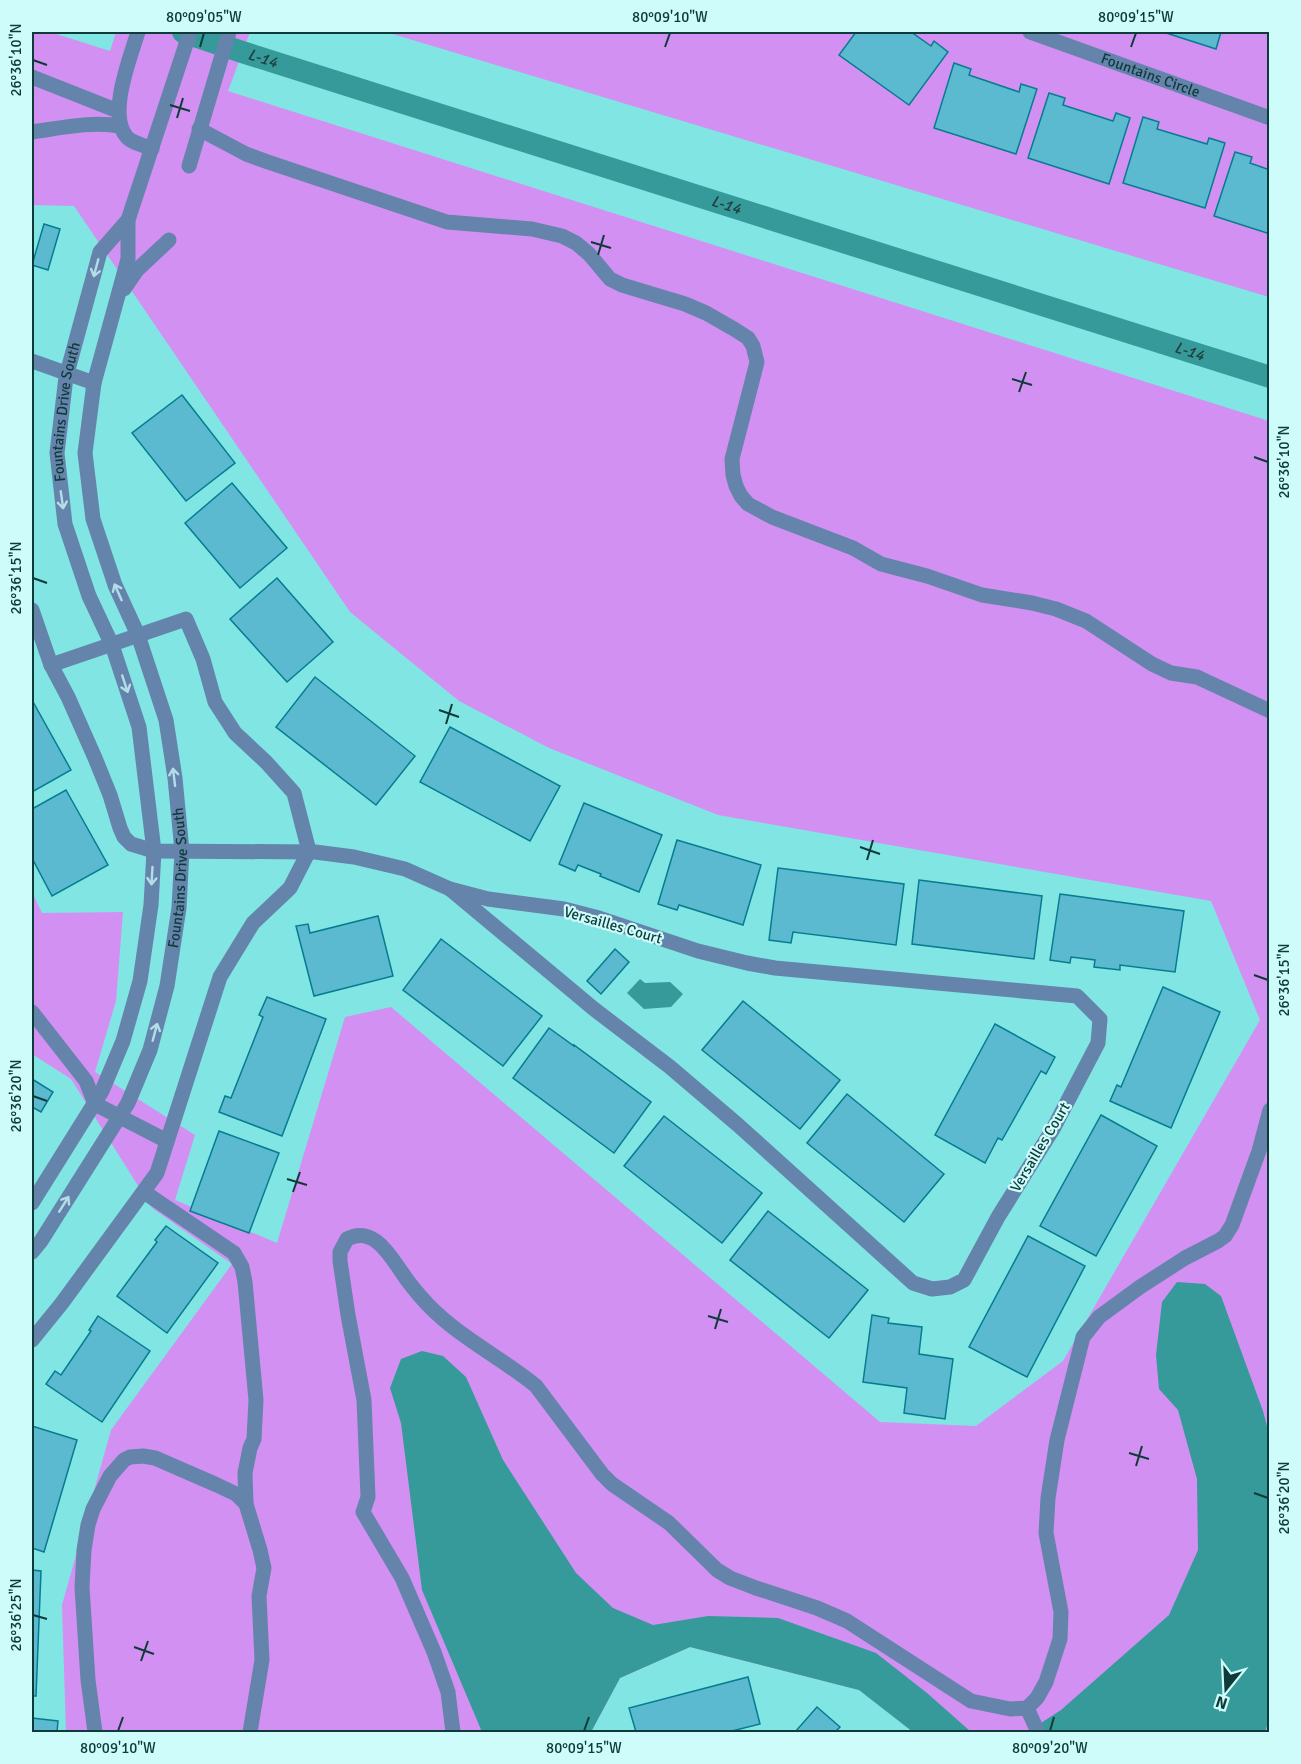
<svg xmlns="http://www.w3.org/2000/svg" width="1301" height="1764" font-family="Signika,sans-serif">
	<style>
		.green { fill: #d291f2 }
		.water { fill: #359a99 }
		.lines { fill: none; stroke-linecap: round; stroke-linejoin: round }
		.canal { stroke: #359a99; stroke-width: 22 }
		.building { fill: #5bbacf; stroke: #067c90; stroke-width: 1.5 }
		.minor { stroke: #6584ab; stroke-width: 15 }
		.oneway { stroke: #b4dee7 }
		.ticks { fill: none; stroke: #0e3b3a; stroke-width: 2 }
		.labels { text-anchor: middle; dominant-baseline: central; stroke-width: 4.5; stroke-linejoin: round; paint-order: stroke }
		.street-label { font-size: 15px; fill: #0e3b3a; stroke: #cefcfb }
		.water-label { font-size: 16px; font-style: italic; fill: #224040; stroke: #cefcfb }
		.neatline { fill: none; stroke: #0e3b3a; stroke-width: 2 }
		.ticks-label { font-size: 15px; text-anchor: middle; fill: #0e3b3a }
	</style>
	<rect width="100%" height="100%" fill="#81e5e3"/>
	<g class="green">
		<path d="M 32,32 L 50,32 L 110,51 L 116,32 L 250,32 L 228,91 L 1269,421 L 1269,1732 L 913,1732 L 859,1690 L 690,1647 L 620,1678 L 591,1732 L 66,1732 L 62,1605 L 111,1430 L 232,1264 L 152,1208 L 71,1079 L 32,1054 L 32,892 L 42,913 L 123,912 L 116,1001 L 95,1072 L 195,1135 L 175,1200 L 277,1243 L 345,1017 L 391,1007 L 880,1422 L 976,1426 L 1063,1361 L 1260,1020 L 1211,901 L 718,815 L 549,748 L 459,701 L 350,612 L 74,206 L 32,205 Z"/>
		<path d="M 386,32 L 1269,32 L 1269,297 Z"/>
	</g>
	<g class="water">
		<path d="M 640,979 L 645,983 L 670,982 L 683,994 L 671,1007 L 644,1009 L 627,993 Z"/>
		<path d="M 1177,1282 L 1205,1284 L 1221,1296 L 1263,1411 L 1269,1434 L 1270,1716 L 1265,1732 L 1027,1732 L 1061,1710 L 1169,1615 L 1198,1550 L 1197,1479 L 1178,1410 L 1159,1389 L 1156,1355 L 1162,1302 Z"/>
		<path d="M 422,1351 L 443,1356 L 466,1377 L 503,1460 L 576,1573 L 613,1608 L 653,1625 L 708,1616 L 778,1618 L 876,1653 L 927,1693 L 970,1731 L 1001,1732 L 913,1732 L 859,1690 L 690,1647 L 620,1678 L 591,1732 L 482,1732 L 422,1590 L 401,1423 L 390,1388 L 401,1359 Z"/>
	</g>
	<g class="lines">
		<path class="canal" id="s1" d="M 183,32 L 239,51 L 1270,377"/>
	</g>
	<g class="building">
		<path d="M 856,32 L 911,32 L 931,46 L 934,41 L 948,52 L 909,105 L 839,55 Z"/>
		<path d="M 1163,32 L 1221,32 L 1216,49 Z"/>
		<path d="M 954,63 L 971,69 L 969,75 L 1019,92 L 1021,84 L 1037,89 L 1016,154 L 934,128 Z"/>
		<path d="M 1049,93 L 1065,98 L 1063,105 L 1113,121 L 1116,113 L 1130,118 L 1109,184 L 1028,158 Z"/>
		<path d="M 1143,117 L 1159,122 L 1157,129 L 1207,144 L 1209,138 L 1225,143 L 1205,208 L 1123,183 Z"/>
		<path d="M 1235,152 L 1252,157 L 1250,163 L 1270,170 L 1270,234 L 1214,216 Z"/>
		<path d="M 44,224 L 60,229 L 48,270 L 32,265 Z"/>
		<path d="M 182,395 L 235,463 L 186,501 L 132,433 Z"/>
		<path d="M 232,483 L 287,548 L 240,588 L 185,523 Z"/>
		<path d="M 277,578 L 333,642 L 287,682 L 230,619 Z"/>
		<path d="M 315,677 L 415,756 L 376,805 L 276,727 Z"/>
		<path d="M 32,700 L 71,770 L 32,792 Z"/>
		<path d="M 450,727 L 560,786 L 530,841 L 420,782 Z"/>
		<path d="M 66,790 L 108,865 L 52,896 L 32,858 L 32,809 Z"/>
		<path d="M 584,803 L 662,835 L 639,892 L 600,876 L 601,874 L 578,865 L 575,871 L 559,864 Z"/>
		<path d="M 677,840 L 761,865 L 743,925 L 679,905 L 677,910 L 658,904 Z"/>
		<path d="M 778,868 L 904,884 L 896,945 L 793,932 L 791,943 L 769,940 Z"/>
		<path d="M 919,880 L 1042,896 L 1034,959 L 912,944 Z"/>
		<path d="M 1060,894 L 1184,911 L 1175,972 L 1120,965 L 1120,970 L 1094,967 L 1095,960 L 1071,957 L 1070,963 L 1050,960 Z"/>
		<path d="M 378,916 L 393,976 L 314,996 L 296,926 L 308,924 L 310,933 Z"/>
		<path d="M 441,939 L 542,1016 L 503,1066 L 403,990 Z"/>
		<path d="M 615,949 L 629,962 L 601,994 L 587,981 Z"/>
		<path d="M 1163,987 L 1220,1012 L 1171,1128 L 1110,1101 L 1117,1085 L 1121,1087 Z"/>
		<path d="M 267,997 L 326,1019 L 282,1136 L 219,1112 L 225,1096 L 231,1098 L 263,1017 L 259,1015 Z"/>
		<path d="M 743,1001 L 840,1080 L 800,1129 L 702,1050 Z"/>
		<path d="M 995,1024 L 1055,1057 L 1046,1074 L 1041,1071 L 1002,1140 L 998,1138 L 985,1163 L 935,1135 Z"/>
		<path d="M 549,1028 L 574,1046 L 574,1045 L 651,1102 L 614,1153 L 513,1078 Z"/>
		<path d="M 32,1079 L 53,1092 L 41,1112 L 32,1107 Z"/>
		<path d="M 847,1094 L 944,1174 L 904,1222 L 807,1143 Z"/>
		<path d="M 1101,1115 L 1157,1146 L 1096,1256 L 1040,1226 Z"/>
		<path d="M 664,1116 L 762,1193 L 722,1243 L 624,1166 Z"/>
		<path d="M 219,1131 L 279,1153 L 249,1233 L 190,1211 Z"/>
		<path d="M 768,1211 L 868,1290 L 829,1338 L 730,1260 Z"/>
		<path d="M 166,1226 L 218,1263 L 167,1333 L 117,1296 L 157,1242 L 155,1240 Z"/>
		<path d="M 1028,1236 L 1085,1266 L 1027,1377 L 969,1347 Z"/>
		<path d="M 872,1315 L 889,1318 L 888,1323 L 922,1327 L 919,1354 L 953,1359 L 945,1419 L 904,1413 L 907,1388 L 863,1382 Z"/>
		<path d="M 98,1316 L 150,1351 L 102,1422 L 46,1384 L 55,1371 L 61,1375 L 91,1331 L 89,1330 Z"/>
		<path d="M 32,1426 L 77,1440 L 44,1552 L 32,1548 Z"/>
		<path d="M 32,1570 L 41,1571 L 36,1696 L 32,1696 Z"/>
		<path d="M 748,1677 L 760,1724 L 728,1732 L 636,1732 L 629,1708 Z"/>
		<path d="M 817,1707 L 840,1727 L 835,1732 L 795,1732 Z"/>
		<path d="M 32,1718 L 58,1721 L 57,1732 L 32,1732 Z"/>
	</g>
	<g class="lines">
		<g class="minor">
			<path d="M 138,32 C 130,58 108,113 126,136 C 131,143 144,145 152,149"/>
			<path id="s2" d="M 1030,32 L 1270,118"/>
			<path d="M 32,77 L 118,111"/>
			<path d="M 199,129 L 246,154 L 265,161 L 447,222 L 532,229 L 562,236 L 576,243 L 589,254 L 610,279 L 622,285 L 685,304 L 706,313 L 734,329 L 748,338 L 753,346 L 757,362 L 732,459 L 733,475 L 736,486 L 741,496 L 748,504 L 772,517 L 853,548 L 881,564 L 927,576 L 982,595 L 1032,603 L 1056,609 L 1086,621 L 1152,664 L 1171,673 L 1197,677 L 1270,711"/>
			<path d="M 32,132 C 60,128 92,121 120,126"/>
			<path d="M 189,166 L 229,32"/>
			<path d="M 124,289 L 137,270 L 169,240"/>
			<path d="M 32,361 L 94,383"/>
			<path d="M 32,610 L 51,665 L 186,619 L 203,659 L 215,702 L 235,733 L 266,762 L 294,793 L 309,851 L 290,888 L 253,923 L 220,977 L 157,1173 L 62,1303 L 32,1340"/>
			<path d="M 51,665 L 68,697 L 95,758 L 110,795 L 120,828 L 124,837 L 131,844 L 154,851 L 315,852 L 354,857 L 405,869 L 450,889"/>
			<path d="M 450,889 L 488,899 L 564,909 L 599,918 L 698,951 L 747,963 L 775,968 L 1077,996 L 1100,1019 L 1098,1043 L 1053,1129 L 998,1217 L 964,1280 L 950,1287 L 932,1289 L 913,1283 L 738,1125 L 670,1067 L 594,1009 Z"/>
			<path d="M 32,1012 L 86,1081 L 95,1104 L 167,1141"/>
			<path d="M 144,1192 L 234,1253 L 242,1267 L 245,1282 L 256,1400 L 254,1439 L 250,1448 L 245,1473 L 246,1504 L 260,1550 L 264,1568 L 259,1596 L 262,1660 L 250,1732"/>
			<path id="s3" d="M 32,1203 L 102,1091 L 123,1041 L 140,981 L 151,905 L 154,851 L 139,727 L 112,645 L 89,596 L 65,524 L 57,453 L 66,377 L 100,252 L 128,220"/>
			<path id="s4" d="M 32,1252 L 41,1241 L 128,1103 L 150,1050 L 167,986 L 179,908 L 182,851 L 175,778 L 166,720 L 138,635 L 115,585 L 93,519 L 85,453 L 94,383 L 128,259 L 128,220 L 190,32"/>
			<path d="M 1027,1708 L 1038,1732"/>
			<path d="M 95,1732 L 88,1680 L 82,1587 L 84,1550 L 88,1525 L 93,1509 L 110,1476 L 124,1460 L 130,1457 L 143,1456 L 155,1458 L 217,1485 L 236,1494 L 246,1504"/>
			<path d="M 453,1732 L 448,1692 L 434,1652 L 402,1578 L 363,1512 L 368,1497 L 364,1400 L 348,1315 L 340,1261 L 340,1252 L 347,1239 C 374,1225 390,1256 403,1274 C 408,1282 414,1289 420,1296 C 452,1334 498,1355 536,1386 L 602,1474 L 612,1484 L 669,1523 L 717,1570 L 730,1578 L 756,1588 L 817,1608 L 847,1621 L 971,1701 L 1010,1709 L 1027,1708 L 1037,1698 L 1046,1682 L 1060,1639 L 1061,1612 L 1046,1533 L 1048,1498 L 1057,1440 L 1083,1337 L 1099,1317 L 1140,1287 L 1185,1258 L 1218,1241 L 1225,1236 L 1232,1225 L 1259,1151 L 1270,1110"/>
		</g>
	</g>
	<defs><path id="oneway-shaft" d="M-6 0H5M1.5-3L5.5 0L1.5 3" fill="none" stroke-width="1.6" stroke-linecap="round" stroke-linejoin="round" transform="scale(1.5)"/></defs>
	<g class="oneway">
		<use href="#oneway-shaft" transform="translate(96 268) rotate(105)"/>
		<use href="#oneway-shaft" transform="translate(62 500) rotate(82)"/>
		<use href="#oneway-shaft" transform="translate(118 592) rotate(-114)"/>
		<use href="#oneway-shaft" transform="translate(125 684) rotate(72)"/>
		<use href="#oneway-shaft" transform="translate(174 777) rotate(-97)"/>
		<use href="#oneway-shaft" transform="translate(152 876) rotate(93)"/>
		<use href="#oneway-shaft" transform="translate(155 1032) rotate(-75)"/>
		<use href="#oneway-shaft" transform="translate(64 1204) rotate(-58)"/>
	</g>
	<path class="ticks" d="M 200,47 L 204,33M 665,47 L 670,33M 1131,47 L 1136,33M 33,60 L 47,65M 170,105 L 190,111M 177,118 L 183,98M 591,242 L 611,248M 598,255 L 604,235M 1012,379 L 1032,385M 1019,392 L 1026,372M 1254,457 L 1268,462M 33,578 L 47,583M 439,710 L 459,717M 446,724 L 452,704M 860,847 L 880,854M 867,860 L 873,840M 1254,975 L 1268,980M 33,1096 L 47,1101M 287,1179 L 307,1185M 293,1192 L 300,1172M 708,1316 L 728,1322M 715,1329 L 721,1309M 1129,1453 L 1149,1459M 1136,1466 L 1142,1446M 1254,1493 L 1268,1498M 33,1615 L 47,1619M 134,1647 L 154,1654M 141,1661 L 148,1641M 118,1731 L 123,1717M 584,1731 L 589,1717M 1050,1731 L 1054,1717"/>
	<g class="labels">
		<g class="street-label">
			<text stroke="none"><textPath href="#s2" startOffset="128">Fountains Circle</textPath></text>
			<text stroke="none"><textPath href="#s3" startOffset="834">Fountains Drive South</textPath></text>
			<text stroke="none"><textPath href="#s4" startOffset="410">Fountains Drive South</textPath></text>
			<text transform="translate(613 925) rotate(16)">Versailles Court</text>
			<text transform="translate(1040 1147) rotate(-59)">Versailles Court</text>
		</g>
		<g class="water-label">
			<text stroke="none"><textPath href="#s1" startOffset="84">L-14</textPath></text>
			<text stroke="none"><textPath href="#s1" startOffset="570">L-14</textPath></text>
			<text stroke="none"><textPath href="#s1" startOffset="1056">L-14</textPath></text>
		</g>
	</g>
	<rect width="1301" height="1764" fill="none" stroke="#cefcfb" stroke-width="66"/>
	<g transform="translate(1226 1689) rotate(198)" stroke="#cefcfb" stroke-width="4.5" paint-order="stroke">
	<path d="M0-4.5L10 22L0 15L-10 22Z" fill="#0e3b3a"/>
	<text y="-9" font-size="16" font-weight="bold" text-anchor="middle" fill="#0e3b3a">N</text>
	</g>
	<rect x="33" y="33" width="1235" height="1698" class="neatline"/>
	<g class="ticks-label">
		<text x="204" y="22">80°09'05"W</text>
		<text x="670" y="22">80°09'10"W</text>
		<text x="1136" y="22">80°09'15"W</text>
		<text transform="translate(16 60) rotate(-90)" y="5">26°36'10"N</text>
		<text transform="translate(1284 462) rotate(-90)" y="5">26°36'10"N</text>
		<text transform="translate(16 578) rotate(-90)" y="5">26°36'15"N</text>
		<text transform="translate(1284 980) rotate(-90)" y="5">26°36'15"N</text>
		<text transform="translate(16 1096) rotate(-90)" y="5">26°36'20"N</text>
		<text transform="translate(1284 1498) rotate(-90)" y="5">26°36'20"N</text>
		<text transform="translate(16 1615) rotate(-90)" y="5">26°36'25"N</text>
		<text x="118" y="1753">80°09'10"W</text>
		<text x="584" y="1753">80°09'15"W</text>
		<text x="1050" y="1753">80°09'20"W</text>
	</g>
</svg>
